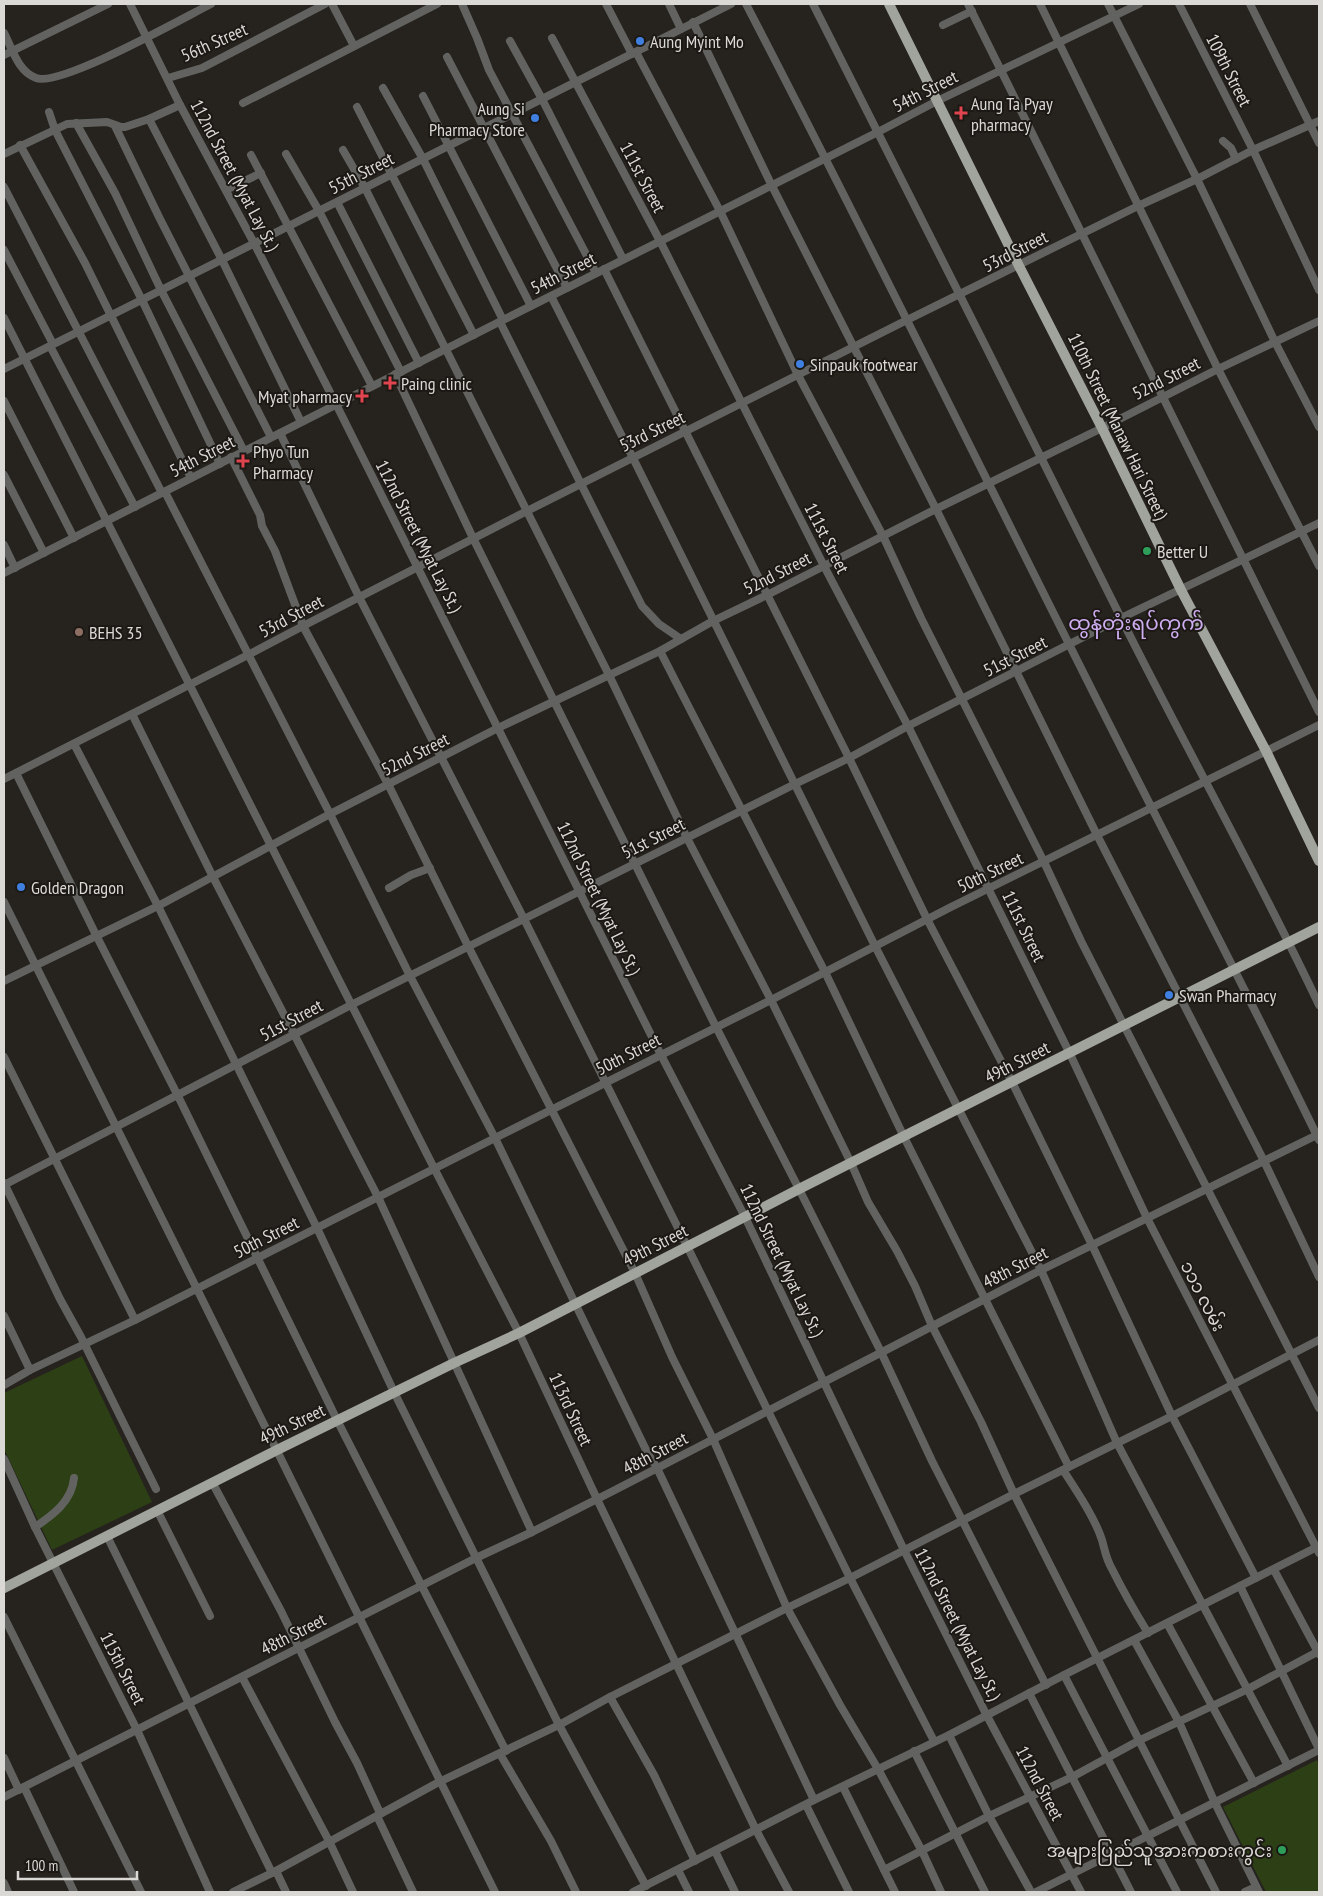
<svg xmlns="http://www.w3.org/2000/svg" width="1323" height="1896" font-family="'PT Sans Narrow','Noto Sans Myanmar',sans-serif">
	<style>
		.green { fill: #2d3f15 }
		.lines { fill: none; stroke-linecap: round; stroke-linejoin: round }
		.minor { stroke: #626360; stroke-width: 8 }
		.major { stroke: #a1a39d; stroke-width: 10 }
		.shop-dot { fill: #3f7fe0; stroke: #1c1915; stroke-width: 2 }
		.health-dot { fill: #e0444e; stroke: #1c1915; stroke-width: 2 }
		.leisure-dot { fill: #2e9e5b; stroke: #1c1915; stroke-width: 2 }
		.education-dot { fill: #8d6e63; stroke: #1c1915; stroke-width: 2 }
		.labels { text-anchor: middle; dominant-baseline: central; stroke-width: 4; stroke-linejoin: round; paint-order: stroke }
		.poi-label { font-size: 18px; fill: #dbd9d6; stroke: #1c1915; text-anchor: start }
		.street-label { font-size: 18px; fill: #dbd9d6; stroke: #1c1915 }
		.quarter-label { font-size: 20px; fill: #ceadf1; stroke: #1c1915 }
	</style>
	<rect width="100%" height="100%" fill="#26221e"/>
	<g class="green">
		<path d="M 82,1356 L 152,1502 L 52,1550 L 4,1449 L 4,1393 Z"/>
		<path d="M 1317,1760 L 1319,1766 L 1319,1892 L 1266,1892 L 1223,1807 Z"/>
	</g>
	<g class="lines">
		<g class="minor">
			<path d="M 130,4 L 180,105 L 254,243 L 336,404 L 661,1055 L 745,1217 L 904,1550 L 986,1714 L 1081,1892"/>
			<path d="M 332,4 L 354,46"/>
			<path d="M 462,4 L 477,38 L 489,70 L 596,273"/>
			<path d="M 606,4 L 632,54"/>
			<path d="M 669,4 L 681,29"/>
			<path d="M 746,4 C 862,227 973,453 1086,678 C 1163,832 1244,985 1319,1140"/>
			<path d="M 813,4 C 917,208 1019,413 1121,618 C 1186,748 1257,874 1319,1005"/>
			<path d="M 968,4 L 1319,712"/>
			<path d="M 1040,4 L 1218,369 L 1319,566"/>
			<path d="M 1108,4 L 1197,179 L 1275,342 L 1319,427"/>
			<path d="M 1179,4 L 1253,150 L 1319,290"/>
			<path d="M 1250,4 L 1319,143"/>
			<path d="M 693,22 L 771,184 L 936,509 L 1097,835 L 1264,1161 L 1319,1277"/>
			<path d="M 943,25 L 972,11"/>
			<path d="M 4,33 C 12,48 18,72 36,78 C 61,87 183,18 211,4"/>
			<path d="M 552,38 L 660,241 L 824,566 L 908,726 L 1070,1054 L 1147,1218 L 1319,1553"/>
			<path d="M 510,41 L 542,99 L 623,259"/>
			<path d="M 636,52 L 720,211 L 798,375 L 883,536 L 921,618 L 1044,862 L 1081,941 L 1319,1408"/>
			<path d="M 4,55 L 108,4"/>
			<path d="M 447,57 L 567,288"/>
			<path d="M 168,78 L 202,68 L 325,4"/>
			<path d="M 383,88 L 423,159 L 503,320"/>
			<path d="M 423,96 L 531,306"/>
			<path d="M 243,103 L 437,4"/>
			<path d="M 357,107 L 474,335"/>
			<path d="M 49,112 L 55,130 L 142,300 L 220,464"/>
			<path d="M 149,119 L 222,260 L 301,422"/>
			<path d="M 76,123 L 115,193 L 161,290 L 244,451"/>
			<path d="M 115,126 L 159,217 L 271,437"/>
			<path d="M 1223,141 L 1231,148 L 1236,159"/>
			<path d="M 20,145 L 85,263 L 191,478"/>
			<path d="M 343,150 L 365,188 L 609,675 L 687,838 L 771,1000 L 851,1163 L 868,1202 L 897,1251 L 915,1286 L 932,1326 L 981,1422 L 1014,1494 L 1216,1892"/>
			<path d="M 4,154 L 67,124 L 107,122 L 121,127 L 125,127 L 149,119 L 180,105"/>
			<path d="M 286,154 L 319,211 L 401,372"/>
			<path d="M 251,155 L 372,386"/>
			<path d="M 4,187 L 162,493 L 165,492 L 330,814 L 410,976 L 495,1138 L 647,1452 L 657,1468 L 814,1800"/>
			<path d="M 226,190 L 261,173"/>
			<path d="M 337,202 L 419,363"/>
			<path d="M 4,250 L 53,344 L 50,346 L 135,507"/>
			<path d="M 604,269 L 849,758 L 927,919 L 1012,1082 L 1092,1245 L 1172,1416 L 1256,1578"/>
			<path d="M 551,296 L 633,458 L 875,946 L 1041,1270 L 1117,1443 L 1288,1766"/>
			<path d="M 4,318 L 434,1168 L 519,1333 L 597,1499 L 756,1830 L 789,1892"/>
			<path d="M 500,322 L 642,606 L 659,624 L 681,639"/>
			<path d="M 4,369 L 731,4"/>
			<path d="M 395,374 L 473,538 L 716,1027 L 799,1189 L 881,1352 L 932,1461 L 1046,1685"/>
			<path d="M 4,401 L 74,538"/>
			<path d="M 280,433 L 359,597 L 524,919 L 687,1246 L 850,1578 L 934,1741"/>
			<path d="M 231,457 L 260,515 L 262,526 L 275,551 L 303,626 L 388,784 L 469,948 L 635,1273 L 672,1357 L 713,1439 L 787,1608 L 840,1705 L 878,1769 L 922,1851 L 941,1892"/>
			<path d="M 4,475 L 44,553"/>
			<path d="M 4,545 L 15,568"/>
			<path d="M 4,573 L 503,320 L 878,132 L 937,101 L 1139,4"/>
			<path d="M 660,651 L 825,972 L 904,1137 L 1069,1467"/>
			<path d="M 132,714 L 213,877 L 378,1197 L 532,1532"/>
			<path d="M 74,744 L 158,906 L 317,1228 L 394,1392 L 559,1725 L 646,1886"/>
			<path d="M 16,773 L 96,935 L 178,1096 L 337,1420 L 506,1751"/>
			<path d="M 4,779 L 248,655 L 303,626 L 527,511 L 907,320 L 1138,206 L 1197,179 L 1253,150 L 1319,121"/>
			<path d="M 389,888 L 411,875 L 430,868"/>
			<path d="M 4,902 L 197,1289 L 495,1892"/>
			<path d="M 4,981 L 158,906 L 330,814 L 498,728 L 660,651 L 713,621 L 767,595 L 936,509 L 1102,428 L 1218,369 L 1319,321"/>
			<path d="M 4,1057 L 135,1320"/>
			<path d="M 4,1183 L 60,1299 L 81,1337 L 156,1489"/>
			<path d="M 4,1185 L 351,1005 L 795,784 L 849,758 L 908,726 L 1121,618 L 1319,523"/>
			<path d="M 4,1316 L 30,1370"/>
			<path d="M 4,1385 L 30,1370 L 135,1320 L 495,1138 L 771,1000 L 949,908 L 1319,725"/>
			<path d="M 4,1459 L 35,1527 L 137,1730 L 210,1892"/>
			<path d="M 1063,1470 C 1076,1490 1095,1518 1102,1540 C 1105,1551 1106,1559 1112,1569 C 1123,1591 1135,1612 1148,1633"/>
			<path d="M 212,1482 L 281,1611 L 335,1722 L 357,1763 L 380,1813"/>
			<path d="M 157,1510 L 210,1616"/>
			<path d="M 35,1527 C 53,1515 72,1501 74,1478"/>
			<path d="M 107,1536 L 272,1873"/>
			<path d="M 1274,1570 L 1319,1654"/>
			<path d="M 1240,1586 L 1319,1749"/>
			<path d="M 4,1617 L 141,1892"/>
			<path d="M 1167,1623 L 1254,1783"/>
			<path d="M 1134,1640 L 1179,1722 L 1215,1803 L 1259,1892"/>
			<path d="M 1064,1675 L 1177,1892"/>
			<path d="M 242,1677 L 329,1841 L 353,1892"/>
			<path d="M 1029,1693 L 1131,1892"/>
			<path d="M 610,1697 L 654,1775 L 695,1861"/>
			<path d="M 949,1735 L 989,1816 L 1031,1892"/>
			<path d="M 914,1751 L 985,1892"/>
			<path d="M 500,1754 L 551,1841 L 576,1892"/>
			<path d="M 4,1758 L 19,1790"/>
			<path d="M 24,1787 L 74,1892"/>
			<path d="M 843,1787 L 895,1892"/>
			<path d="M 4,1797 L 476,1558 L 532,1532 L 613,1491 L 1041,1270 L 1319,1134"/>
			<path d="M 806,1805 L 849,1892"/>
			<path d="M 377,1816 L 413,1892"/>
			<path d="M 715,1851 L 735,1892"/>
			<path d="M 678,1870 L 689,1892"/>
			<path d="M 884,1870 L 989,1816 L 1072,1777 L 1140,1740 L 1246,1690 L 1319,1651"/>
			<path d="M 276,1871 L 286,1892"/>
			<path d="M 4,1883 L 8,1892"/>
			<path d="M 233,1892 L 272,1873 L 439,1782 L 559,1725 L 610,1697 L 787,1608 L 850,1578 L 1014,1494 L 1172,1416 L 1319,1340"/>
			<path d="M 633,1892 L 814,1800 L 949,1735 L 1064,1675 L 1319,1546"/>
			<path d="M 1036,1892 L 1319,1750"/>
			<path d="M 1245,1892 L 1256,1887"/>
		</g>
		<g class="major">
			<path d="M 889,4 L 1019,266 L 1102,428 L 1181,590 L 1266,751 L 1319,861"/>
			<path d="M 4,1588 L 277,1450 L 454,1363 L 519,1333 L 799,1189 L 1319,927"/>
		</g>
	</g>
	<g class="shop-dot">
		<circle cx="640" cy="41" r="5"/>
		<circle cx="535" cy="118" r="5"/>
		<circle cx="800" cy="364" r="5"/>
		<circle cx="21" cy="887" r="5"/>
		<circle cx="1169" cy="995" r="5"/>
	</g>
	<g class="health-dot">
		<path d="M958.5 105.5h5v5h5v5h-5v5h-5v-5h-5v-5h5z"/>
		<path d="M387.5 375.5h5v5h5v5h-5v5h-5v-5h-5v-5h5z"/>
		<path d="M359.5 388.5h5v5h5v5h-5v5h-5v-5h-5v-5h5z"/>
		<path d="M240.5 453.5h5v5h5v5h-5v5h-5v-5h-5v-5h5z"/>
	</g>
	<g class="leisure-dot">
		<circle cx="1147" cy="551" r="5"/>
		<circle cx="1282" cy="1850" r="5"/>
	</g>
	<circle class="education-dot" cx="79" cy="632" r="5"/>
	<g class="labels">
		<g class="poi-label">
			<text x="650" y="41">Aung Myint Mo</text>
			<text x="971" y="103">Aung Ta Pyay<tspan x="971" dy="21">pharmacy</tspan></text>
			<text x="525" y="108" text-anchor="end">Aung Si<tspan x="525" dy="21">Pharmacy Store</tspan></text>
			<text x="810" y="364">Sinpauk footwear</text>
			<text x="401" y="383">Paing clinic</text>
			<text x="352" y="396" text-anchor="end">Myat pharmacy</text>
			<text x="253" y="451">Phyo Tun<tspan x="253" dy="21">Pharmacy</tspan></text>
			<text x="1157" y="551">Better U</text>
			<text x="89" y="632">BEHS 35</text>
			<text x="31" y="887">Golden Dragon</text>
			<text x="1179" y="995">Swan Pharmacy</text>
			<text x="1272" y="1850" text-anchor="end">အများပြည်သူအားကစားကွင်း</text>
		</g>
		<g class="street-label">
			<text transform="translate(214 42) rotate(-24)">56th Street</text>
			<text transform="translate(1229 70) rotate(63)">109th Street</text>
			<text transform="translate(925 91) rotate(-27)">54th Street</text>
			<text transform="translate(361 173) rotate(-27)">55th Street</text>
			<text transform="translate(235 175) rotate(62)">112nd Street (Myat Lay St.)</text>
			<text transform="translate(643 177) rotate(62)">111st Street</text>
			<text transform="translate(1015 251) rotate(-27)">53rd Street</text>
			<text transform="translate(563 273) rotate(-27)">54th Street</text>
			<text transform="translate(1166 378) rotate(-27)">52nd Street</text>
			<text transform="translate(1118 426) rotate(64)">110th Street (Manaw Hari Street)</text>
			<text transform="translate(652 431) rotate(-26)">53rd Street</text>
			<text transform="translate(202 456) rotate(-27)">54th Street</text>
			<text transform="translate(419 536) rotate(63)">112nd Street (Myat Lay St.)</text>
			<text transform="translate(827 538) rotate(63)">111st Street</text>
			<text transform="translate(777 573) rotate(-27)">52nd Street</text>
			<text transform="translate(291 616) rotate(-28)">53rd Street</text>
			<text transform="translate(1015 656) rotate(-27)">51st Street</text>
			<text transform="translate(415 754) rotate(-27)">52nd Street</text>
			<text transform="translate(653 838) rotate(-27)">51st Street</text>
			<text transform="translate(990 872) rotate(-26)">50th Street</text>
			<text transform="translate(599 898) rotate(64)">112nd Street (Myat Lay St.)</text>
			<text transform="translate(1024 926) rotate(64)">111st Street</text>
			<text transform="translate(291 1020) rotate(-28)">51st Street</text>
			<text transform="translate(628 1054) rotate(-27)">50th Street</text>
			<text transform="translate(1017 1062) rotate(-27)">49th Street</text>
			<text transform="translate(266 1237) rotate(-27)">50th Street</text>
			<text transform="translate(655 1245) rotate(-27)">49th Street</text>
			<text transform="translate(782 1260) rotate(64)">112nd Street (Myat Lay St.)</text>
			<text transform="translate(1015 1267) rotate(-27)">48th Street</text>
			<text transform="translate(1203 1296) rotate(63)">၁၁၁ လမ်း</text>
			<text transform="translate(571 1409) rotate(65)">113rd Street</text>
			<text transform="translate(292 1424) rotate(-26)">49th Street</text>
			<text transform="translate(655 1453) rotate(-28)">48th Street</text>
			<text transform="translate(958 1624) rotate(63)">112nd Street (Myat Lay St.)</text>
			<text transform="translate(293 1634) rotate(-27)">48th Street</text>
			<text transform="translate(123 1668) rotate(63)">115th Street</text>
			<text transform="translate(1040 1783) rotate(62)">112nd Street</text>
		</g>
		<g class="quarter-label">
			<text x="1136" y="623">ထွန်တုံးရပ်ကွက်</text>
		</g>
	</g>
	<rect width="1323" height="1896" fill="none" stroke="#dbd9d6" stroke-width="10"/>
	<path d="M18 1871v8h119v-8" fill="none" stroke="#dbd9d6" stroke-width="2.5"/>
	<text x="25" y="1871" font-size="15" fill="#dbd9d6" stroke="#1c1915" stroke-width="4" paint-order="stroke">100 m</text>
</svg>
